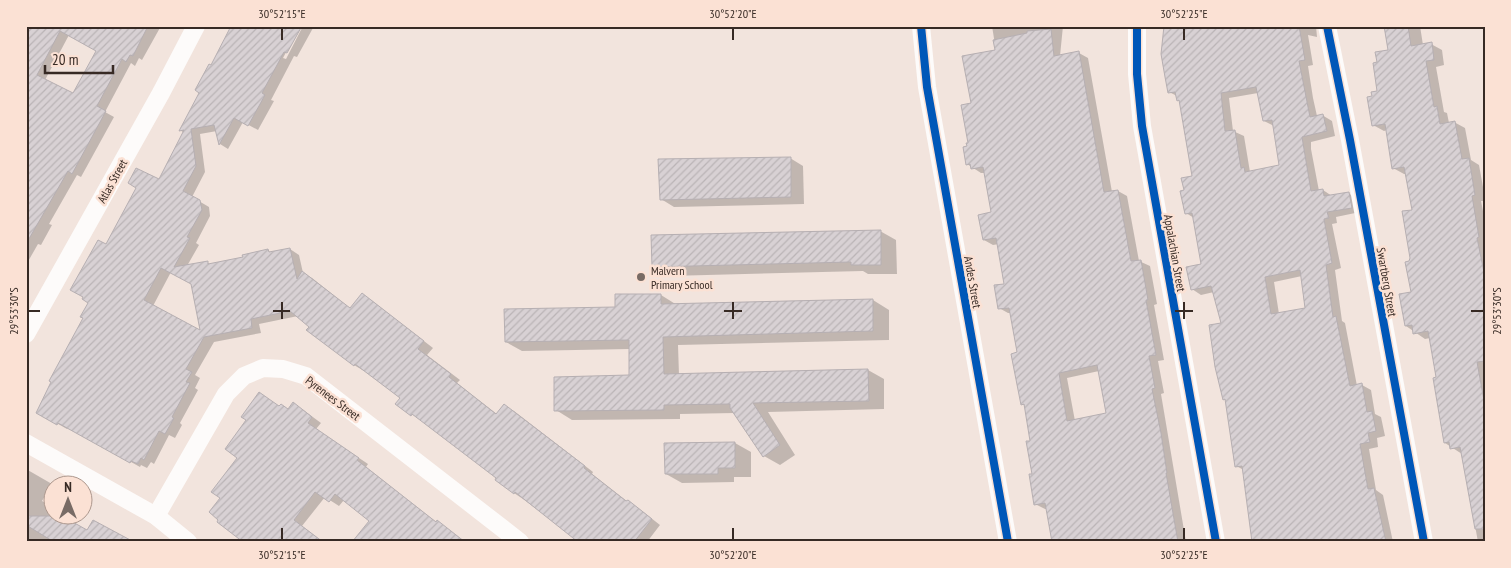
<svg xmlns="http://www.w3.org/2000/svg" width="1511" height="568" font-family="'PT Sans Narrow',sans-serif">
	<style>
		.shadow { fill: #0003; fill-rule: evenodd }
		.building { fill: url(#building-hatch); stroke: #b6afb2; fill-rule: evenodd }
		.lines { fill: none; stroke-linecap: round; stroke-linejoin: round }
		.street { stroke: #fdfbfa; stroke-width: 18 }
		.cycleway-casing { stroke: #fbe1d4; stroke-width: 11 }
		.cycleway { stroke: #0057b8; stroke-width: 8 }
		.ticks { fill: none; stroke: #372a24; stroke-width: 2 }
		.poi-dot { fill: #786b65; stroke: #fbe1d4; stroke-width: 2 }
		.labels { text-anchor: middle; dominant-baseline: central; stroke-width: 5; stroke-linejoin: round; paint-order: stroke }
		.street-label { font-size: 12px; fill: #372a24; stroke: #fbe1d4 }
		.poi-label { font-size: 12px; fill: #372a24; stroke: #fbe1d4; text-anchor: start }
		.neatline { fill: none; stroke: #372a24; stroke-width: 2 }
		.ticks-label { font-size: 12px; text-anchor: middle; fill: #372a24 }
	</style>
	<defs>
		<pattern id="building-hatch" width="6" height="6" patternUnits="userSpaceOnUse" patternTransform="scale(1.25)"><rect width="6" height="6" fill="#d8d1d4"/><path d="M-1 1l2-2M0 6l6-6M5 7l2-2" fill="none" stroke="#bab4b6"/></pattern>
	</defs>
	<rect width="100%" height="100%" fill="#f2e4dd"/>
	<g class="shadow">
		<path d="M 26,26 L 161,26 L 142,60 L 139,58 L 135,66 L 131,63 L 105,112 L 114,117 L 81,177 L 77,175 L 49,224 L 52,225 L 41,245 L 38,244 L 26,265 ZM 69,35 L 98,50 L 74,95 L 45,80 Z"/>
		<path d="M 300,26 L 283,58 L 286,59 L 303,26 L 313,28 L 297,57 L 294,56 L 271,100 L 274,101 L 258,130 L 243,122 L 228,149 L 220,144 L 217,131 L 200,134 L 205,172 L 192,197 L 209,207 L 210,216 L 196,243 L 199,245 L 187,266 L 208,263 L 211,265 L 244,258 L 268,251 L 272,253 L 290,249 L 299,255 L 303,273 L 312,278 L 351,309 L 362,294 L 371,300 L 433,348 L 427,355 L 460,380 L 457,383 L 498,415 L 504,406 L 514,411 L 593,472 L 592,474 L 628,502 L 637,507 L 660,525 L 647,542 L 581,542 L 523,499 L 514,493 L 498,478 L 421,420 L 412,414 L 401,398 L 365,370 L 364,371 L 354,365 L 308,330 L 310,327 L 298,316 L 259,324 L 261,333 L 214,342 L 195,375 L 200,378 L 195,388 L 198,390 L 180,423 L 182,425 L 175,438 L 169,435 L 154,464 L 151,462 L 147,468 L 141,465 L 140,467 L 68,427 L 67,429 L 37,412 L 85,318 L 106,246 L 160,180 L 184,133 L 180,130 ZM 171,272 L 192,284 L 201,332 L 153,306 Z"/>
		<path d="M 992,26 L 1063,26 L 1060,56 L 1079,53 L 1088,58 L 1112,192 L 1118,191 L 1127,196 L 1139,261 L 1150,266 L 1157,304 L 1154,305 L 1164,360 L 1158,361 L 1164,393 L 1161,394 L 1186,542 L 1053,542 L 1047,509 L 1045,509 L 1035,504 L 1031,442 L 1026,406 L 1022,404 L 1019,353 L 1011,313 L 1008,313 L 999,308 L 1005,285 L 999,244 L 993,245 L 984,240 L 993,213 L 985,173 L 981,173 L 967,164 L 973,104 L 996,51 ZM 1099,371 L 1107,414 L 1075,421 L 1067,378 Z"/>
		<path d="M 1167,26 L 1316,26 L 1317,37 L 1308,35 L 1313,65 L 1308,66 L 1313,98 L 1317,116 L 1322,115 L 1332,121 L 1335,136 L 1311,142 L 1311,149 L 1319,191 L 1323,190 L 1332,196 L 1348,193 L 1358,199 L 1360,212 L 1336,217 L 1337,223 L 1332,224 L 1341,268 L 1335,270 L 1342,321 L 1345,323 L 1357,386 L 1362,385 L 1371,390 L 1375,414 L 1381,417 L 1385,436 L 1377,438 L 1378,447 L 1369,449 L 1376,490 L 1383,495 L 1393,542 L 1253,542 L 1244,470 L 1236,466 L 1226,401 L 1224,399 L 1222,324 L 1214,292 L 1201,295 L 1192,289 L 1202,265 L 1194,218 L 1186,213 L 1185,191 L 1194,177 L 1180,102 L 1178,100 L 1177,96 L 1169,92 ZM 1258,93 L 1264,121 L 1274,126 L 1280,166 L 1250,172 L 1244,136 L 1233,131 L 1229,98 ZM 1302,276 L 1306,309 L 1279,314 L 1274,282 Z"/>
		<path d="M 1386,26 L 1420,26 L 1423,45 L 1431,44 L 1442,50 L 1444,65 L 1436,67 L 1444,112 L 1447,113 L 1449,123 L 1454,122 L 1465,128 L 1471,160 L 1479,165 L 1485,198 L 1485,201 L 1481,201 L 1485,221 L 1485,542 L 1478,542 L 1462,454 L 1445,443 L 1438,378 L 1430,338 L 1425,339 L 1406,326 L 1412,293 L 1411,262 L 1413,211 L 1407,174 L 1404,174 L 1393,168 L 1387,130 L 1384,131 L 1373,125 L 1379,92 L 1378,64 L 1390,51 Z"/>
		<path d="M 790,158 L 803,166 L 804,204 L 674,207 L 661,199 Z"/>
		<path d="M 880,231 L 896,240 L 897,274 L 868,274 L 863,271 L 669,276 L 653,267 Z"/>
		<path d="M 661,295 L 677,305 L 873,300 L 889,310 L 889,340 L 678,345 L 679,375 L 868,370 L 884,379 L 884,409 L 768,412 L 795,455 L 780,465 L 764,456 L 735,413 L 680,414 L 680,419 L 572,420 L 556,410 L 630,377 L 630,349 L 522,351 L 506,342 Z"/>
		<path d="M 282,405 L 289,410 L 302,409 L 321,423 L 316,429 L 368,464 L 366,467 L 436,522 L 466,542 L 354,542 L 371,521 L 344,500 L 339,506 L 325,497 L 302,526 L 323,542 L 246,542 Z"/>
		<path d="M 735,443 L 751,452 L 751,477 L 734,477 L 734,482 L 682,483 L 666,474 Z"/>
		<path d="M 26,469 L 52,484 L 42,501 L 52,507 L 50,510 L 52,511 L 52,516 L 60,516 L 88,532 L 128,542 L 26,542 Z"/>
	</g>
	<g class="building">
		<path d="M 26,26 L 148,26 L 133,56 L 130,55 L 126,62 L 122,59 L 97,106 L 106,111 L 72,174 L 68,171 L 26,244 ZM 60,31 L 96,51 L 73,93 L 37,75 Z"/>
		<path d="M 231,26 L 302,26 L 287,53 L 284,52 L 262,93 L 265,95 L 248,126 L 234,118 L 219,145 L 214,125 L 191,129 L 196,166 L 183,191 L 200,200 L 202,210 L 187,237 L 190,238 L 174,267 L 208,261 L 208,264 L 243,257 L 242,255 L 268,249 L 269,252 L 290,248 L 297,279 L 302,271 L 350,308 L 362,293 L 424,341 L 418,349 L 451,374 L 449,377 L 496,414 L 504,404 L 585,466 L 584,468 L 626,501 L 628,500 L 652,519 L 634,542 L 578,542 L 515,492 L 514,494 L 495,480 L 496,478 L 412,414 L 411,416 L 395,404 L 400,398 L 355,364 L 354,366 L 306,330 L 309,327 L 290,311 L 251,319 L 252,328 L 204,337 L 186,369 L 192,372 L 186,382 L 190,383 L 172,417 L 174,418 L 165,434 L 159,431 L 144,460 L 141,458 L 138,464 L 131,461 L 130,463 L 58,423 L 57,425 L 36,413 L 51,382 L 49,381 L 83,318 L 80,317 L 88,303 L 82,299 L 83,297 L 70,290 L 98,240 L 106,244 L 136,188 L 128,183 L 136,168 L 159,179 L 184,130 L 179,131 L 199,93 L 195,90 L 209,64 L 211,65 ZM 161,268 L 191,284 L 200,330 L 144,300 Z"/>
		<path d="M 1164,26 L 1299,26 L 1305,60 L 1299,61 L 1310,117 L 1323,114 L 1327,131 L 1302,137 L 1311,191 L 1323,189 L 1324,196 L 1349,192 L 1352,208 L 1327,212 L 1329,218 L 1324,219 L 1332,263 L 1326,265 L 1333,317 L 1336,316 L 1350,386 L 1362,383 L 1367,412 L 1372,411 L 1376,431 L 1368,433 L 1370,442 L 1360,444 L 1368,489 L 1374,488 L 1386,542 L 1252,542 L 1242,466 L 1235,467 L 1225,399 L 1223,400 L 1215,367 L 1209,325 L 1221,323 L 1211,286 L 1191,290 L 1186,267 L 1201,264 L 1192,213 L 1185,214 L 1180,191 L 1184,190 L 1181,178 L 1192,176 L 1179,100 L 1177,101 L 1175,92 L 1168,93 L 1165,77 L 1161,54 ZM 1256,87 L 1263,121 L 1272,120 L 1279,165 L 1245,172 L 1244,167 L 1241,168 L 1235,130 L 1225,131 L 1221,93 ZM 1300,270 L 1305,308 L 1271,314 L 1265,277 Z"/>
		<path d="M 1384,26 L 1408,26 L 1411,46 L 1432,42 L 1434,60 L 1426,61 L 1434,107 L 1437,106 L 1440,124 L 1455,121 L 1462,159 L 1469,158 L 1475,195 L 1472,196 L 1479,237 L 1477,238 L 1485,277 L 1485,361 L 1477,362 L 1485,406 L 1485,529 L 1475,529 L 1460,447 L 1450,449 L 1449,442 L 1444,443 L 1433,378 L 1436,377 L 1428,331 L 1413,334 L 1412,325 L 1405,326 L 1399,294 L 1411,292 L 1405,262 L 1409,261 L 1410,258 L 1402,211 L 1412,210 L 1404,167 L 1392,169 L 1385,124 L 1372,126 L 1367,97 L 1372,96 L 1371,92 L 1377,91 L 1373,63 L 1377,62 L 1375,52 L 1388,50 Z"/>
		<path d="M 1051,29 L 1054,56 L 1079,51 L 1104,192 L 1118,190 L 1131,261 L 1141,260 L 1148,300 L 1146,300 L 1156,355 L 1149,356 L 1155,388 L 1152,389 L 1161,433 L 1167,473 L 1166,473 L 1178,542 L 1052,542 L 1045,503 L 1034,505 L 1029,474 L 1032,474 L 1026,441 L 1030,441 L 1024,404 L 1021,405 L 1011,354 L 1017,352 L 1009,308 L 998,309 L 994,285 L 1004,284 L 996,238 L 983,240 L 978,215 L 991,212 L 983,167 L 971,169 L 970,164 L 966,165 L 963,147 L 967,146 L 966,143 L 968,143 L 961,105 L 971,103 L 962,56 L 995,50 L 993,40 L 1027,33 L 1027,31 ZM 1097,365 L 1106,413 L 1067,421 L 1059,373 Z"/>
		<path d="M 791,157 L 791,197 L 660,200 L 658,159 Z"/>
		<path d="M 881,230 L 881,265 L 851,265 L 851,262 L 652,267 L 651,235 Z"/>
		<path d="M 615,294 L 661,294 L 661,304 L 873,299 L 873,331 L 663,337 L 664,374 L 868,369 L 869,401 L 753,403 L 780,445 L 763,457 L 730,408 L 730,404 L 664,405 L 664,410 L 554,411 L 554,377 L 629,375 L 629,340 L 505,342 L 504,309 L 615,307 Z"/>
		<path d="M 259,392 L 279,406 L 281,404 L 288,409 L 293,402 L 312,417 L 308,423 L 359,458 L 357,460 L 436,522 L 437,520 L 465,542 L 352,542 L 369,521 L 335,494 L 329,502 L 315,492 L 294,520 L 323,542 L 243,542 L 217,522 L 218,520 L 209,512 L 220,498 L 211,492 L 237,458 L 225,449 L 246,420 L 241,417 Z"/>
		<path d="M 735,442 L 735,468 L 718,468 L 718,474 L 665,474 L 664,443 Z"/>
		<path d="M 26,516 L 62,516 L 87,530 L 93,520 L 134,542 L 54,542 L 26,525 Z"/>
	</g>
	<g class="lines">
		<g class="street">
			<path d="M 921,26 L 927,87 L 1008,542"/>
			<path d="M 1137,26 L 1137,74 L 1142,126 L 1216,542"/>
			<path d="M 1327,26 L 1350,140 L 1424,542"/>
			<path d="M 26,334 L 161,93 L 196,26"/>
			<path d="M 26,443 L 156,516 L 188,542"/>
			<path d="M 156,516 L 226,394 L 244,376 L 263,368 L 283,369 L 306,376 L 520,542"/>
		</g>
		<defs>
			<g id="cycleway">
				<path d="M 921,26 L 927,87 L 1008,542"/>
				<path d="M 1137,26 L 1137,74 L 1142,126 L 1216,542"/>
				<path d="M 1327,26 L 1350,140 L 1424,542"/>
			</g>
		</defs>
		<use href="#cycleway" class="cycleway-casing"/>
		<use href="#cycleway" class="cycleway"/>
	</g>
	<path class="ticks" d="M 282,28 L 282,40M 733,28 L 733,40M 1184,28 L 1184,40M 282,302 L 282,319M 733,302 L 733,319M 1184,302 L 1184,319M 28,311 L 40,311M 273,311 L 290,311M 724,311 L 742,311M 1175,311 L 1193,311M 1471,311 L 1484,311M 282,528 L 282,540M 733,528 L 733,540M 1184,528 L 1184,540"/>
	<circle class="poi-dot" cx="641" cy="277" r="5"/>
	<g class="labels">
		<g class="street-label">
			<text transform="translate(112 181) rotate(-61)">Atlas Street</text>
			<text transform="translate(1175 253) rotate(80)">Appalachian Street</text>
			<text transform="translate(973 282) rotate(80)">Andes Street</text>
			<text transform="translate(1387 282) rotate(80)">Swartberg Street</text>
			<text transform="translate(333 398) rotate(37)">Pyrenees Street</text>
		</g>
		<g class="poi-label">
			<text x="651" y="270">Malvern<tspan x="651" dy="14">Primary School</tspan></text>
		</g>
	</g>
	<rect width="1511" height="568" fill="none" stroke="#fbe1d4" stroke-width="55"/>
	<g transform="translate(68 500)"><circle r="24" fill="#fbe1d4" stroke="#ad988e"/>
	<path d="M0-4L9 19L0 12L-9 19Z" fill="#786b65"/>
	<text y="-8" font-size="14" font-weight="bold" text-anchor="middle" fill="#372a24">N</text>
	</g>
	<path d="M45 65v8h68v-8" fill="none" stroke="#372a24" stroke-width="2.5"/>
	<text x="52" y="65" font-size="15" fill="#372a24" stroke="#fbe1d4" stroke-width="4" paint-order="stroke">20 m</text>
	<rect x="28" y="28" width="1456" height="512" class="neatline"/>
	<g class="ticks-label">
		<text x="282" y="18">30°52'15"E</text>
		<text x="733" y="18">30°52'20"E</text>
		<text x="1184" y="18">30°52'25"E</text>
		<text transform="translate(14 311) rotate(-90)" y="4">29°53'30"S</text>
		<text transform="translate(1497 311) rotate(-90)" y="4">29°53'30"S</text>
		<text x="282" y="559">30°52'15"E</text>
		<text x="733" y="559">30°52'20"E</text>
		<text x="1184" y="559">30°52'25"E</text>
	</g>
</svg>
